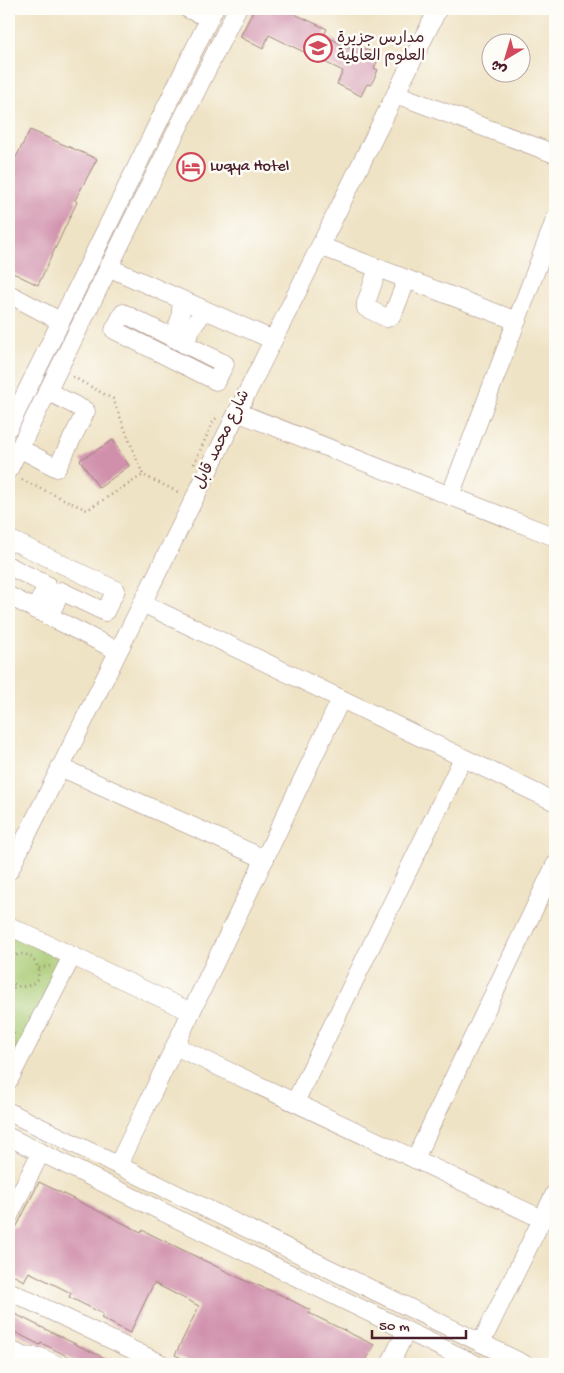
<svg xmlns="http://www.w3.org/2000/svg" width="564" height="1373" font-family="'Gochi Hand','Playpen Sans Arabic',sans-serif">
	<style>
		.green { fill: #a8ca73; stroke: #79744f }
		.building { fill: #d08fab }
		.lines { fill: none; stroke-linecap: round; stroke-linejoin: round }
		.minor-casing { stroke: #9c8178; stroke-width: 19 }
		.path { stroke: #9c8178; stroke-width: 2.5; stroke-dasharray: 1 4; stroke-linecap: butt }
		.minor { stroke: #fff; stroke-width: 18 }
		.labels { text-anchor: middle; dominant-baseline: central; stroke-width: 5; stroke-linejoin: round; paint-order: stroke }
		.poi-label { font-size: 16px; fill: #4a1f2b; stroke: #fdfcf7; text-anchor: start }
		.street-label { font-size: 16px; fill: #4a1f2b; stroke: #fdfcf7 }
	</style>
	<rect width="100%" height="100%" fill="#fdfcf7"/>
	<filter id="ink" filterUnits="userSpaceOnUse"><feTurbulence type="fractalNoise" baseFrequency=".02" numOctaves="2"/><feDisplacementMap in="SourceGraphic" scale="10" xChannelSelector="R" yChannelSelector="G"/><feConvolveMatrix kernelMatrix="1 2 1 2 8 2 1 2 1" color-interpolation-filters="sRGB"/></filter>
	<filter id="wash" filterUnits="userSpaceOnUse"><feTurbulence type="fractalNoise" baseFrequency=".0096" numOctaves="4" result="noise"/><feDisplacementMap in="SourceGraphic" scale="20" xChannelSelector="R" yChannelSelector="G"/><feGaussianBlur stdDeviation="1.12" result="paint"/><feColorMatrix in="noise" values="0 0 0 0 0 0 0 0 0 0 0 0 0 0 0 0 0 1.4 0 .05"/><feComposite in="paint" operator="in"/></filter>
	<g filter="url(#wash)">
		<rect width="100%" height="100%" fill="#efe3c5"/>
		<path class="green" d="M 9,933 L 63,961 L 9,1077 Z"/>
		<g id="blocks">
			<g class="building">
				<path d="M 254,9 L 284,9 L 327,29 L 324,35 L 353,50 L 355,44 L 380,56 L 374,68 L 378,70 L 371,85 L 367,84 L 361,96 L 337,84 L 343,71 L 269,35 L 263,49 L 240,37 Z"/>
				<path d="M 30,130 L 97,159 L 75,200 L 77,202 L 38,285 L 9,271 L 9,171 Z"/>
				<path d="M 113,440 L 129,466 L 99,488 L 80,460 Z"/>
				<path d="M 39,1182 L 141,1232 L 142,1230 L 250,1283 L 250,1282 L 283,1296 L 310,1310 L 309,1313 L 374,1345 L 364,1364 L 194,1364 L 175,1355 L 199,1306 L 154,1283 L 130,1333 L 101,1318 L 103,1314 L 69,1297 L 71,1293 L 29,1272 L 24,1281 L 9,1273 L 9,1233 L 12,1226 L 16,1228 Z"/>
				<path d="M 9,1311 L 61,1337 L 117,1364 L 83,1364 L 41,1343 L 40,1345 L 9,1329 Z"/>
			</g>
		</g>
	</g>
	<g filter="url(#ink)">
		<use href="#blocks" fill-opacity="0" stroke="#9c8178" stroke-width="1"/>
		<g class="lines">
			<defs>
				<g id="minor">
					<path d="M 188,9 L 209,18"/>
					<path d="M 396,94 L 555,154"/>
					<path d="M 320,246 L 517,321"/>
					<path d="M 108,267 L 273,340"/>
					<path d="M 378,268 L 366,303 L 366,308 L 387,318 L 391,317 L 393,314 L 407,279"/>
					<path d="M 9,294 L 60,321"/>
					<path d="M 123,313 L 225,364 L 216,381 L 114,330 Z"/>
					<path d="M 172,338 L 180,320 L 182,300"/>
					<path d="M 184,344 L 193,326 L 205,310"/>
					<path d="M 237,412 L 555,537"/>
					<path d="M 9,427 L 214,9"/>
					<path d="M 19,448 L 57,468 L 86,411 L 47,391"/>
					<path d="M 9,469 L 237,9"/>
					<path d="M 450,496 L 555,220"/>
					<path d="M 9,544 L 11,540 L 116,590 L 105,612 L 61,591 L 49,617"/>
					<path d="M 9,566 L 47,585 L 35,610"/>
					<path d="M 9,596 L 118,651"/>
					<path d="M 142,603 L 555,802"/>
					<path d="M 60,767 L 265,859"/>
					<path d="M 9,871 L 438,9"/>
					<path d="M 9,926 L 191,1012"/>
					<path d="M 175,1046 L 542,1219"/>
					<path d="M 9,1080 L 72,956"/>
					<path d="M 295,1102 L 463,758"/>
					<path d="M 9,1112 L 524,1364"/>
					<path d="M 9,1137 L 475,1364"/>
					<path d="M 415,1159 L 555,865"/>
					<path d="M 118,1165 L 341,699"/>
					<path d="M 9,1216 L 41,1152"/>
					<path d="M 9,1291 L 162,1364"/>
					<path d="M 481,1343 L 555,1193"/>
					<path d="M 9,1349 L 23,1356 L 40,1357 L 55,1364"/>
					<path d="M 390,1364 L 406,1331"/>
				</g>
			</defs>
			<use href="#minor" class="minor-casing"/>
			<g class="path">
				<path d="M 73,377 L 113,399 L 143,475"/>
				<path d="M 194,464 L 214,420 L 217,418"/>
				<path d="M 22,480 L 87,510 L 143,475 L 180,493"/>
				<path d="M 9,945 L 15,956"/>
				<path d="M 9,962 C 29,936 54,981 26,986 C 19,988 13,985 9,979"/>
				<path d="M 39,968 L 51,966"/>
				<path d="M 9,997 L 15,985"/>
				<path d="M 9,1031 L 14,1034 L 15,1037"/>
			</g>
			<use href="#minor" class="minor"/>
		</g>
	</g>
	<defs>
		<symbol id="school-ring" viewBox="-11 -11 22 22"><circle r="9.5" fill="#fdfcf7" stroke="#d1495b" stroke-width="1.5"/><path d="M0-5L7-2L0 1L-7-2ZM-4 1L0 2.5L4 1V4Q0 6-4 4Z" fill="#d1495b"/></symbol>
		<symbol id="hotel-ring" viewBox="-11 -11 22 22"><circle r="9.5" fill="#fdfcf7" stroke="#d1495b" stroke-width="1.5"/><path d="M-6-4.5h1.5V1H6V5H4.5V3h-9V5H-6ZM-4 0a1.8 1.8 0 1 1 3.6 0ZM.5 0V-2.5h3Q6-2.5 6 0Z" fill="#d1495b"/></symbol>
	</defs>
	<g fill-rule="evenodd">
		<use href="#school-ring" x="302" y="32" width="32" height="32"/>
		<use href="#hotel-ring" x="175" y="151" width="32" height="32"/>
	</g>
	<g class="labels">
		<g class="poi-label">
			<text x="337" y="39">مدارس جزيرة<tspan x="337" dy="18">العلوم العالمية</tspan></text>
			<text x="210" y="167">Luqya Hotel</text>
		</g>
		<g class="street-label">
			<text transform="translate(223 440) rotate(-64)">شارع محمد قابل</text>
		</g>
	</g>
	<rect width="564" height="1373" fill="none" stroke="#fdfcf7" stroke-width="30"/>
	<g transform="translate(506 58) rotate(218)"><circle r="24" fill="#fdfcf7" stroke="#b5a4a5"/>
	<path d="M0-4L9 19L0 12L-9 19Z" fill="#d1495b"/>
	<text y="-8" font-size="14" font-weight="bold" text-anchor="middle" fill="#4a1f2b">ش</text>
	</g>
	<path d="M372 1330v8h94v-8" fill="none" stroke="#4a1f2b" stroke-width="2.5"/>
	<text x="379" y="1330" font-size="15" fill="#4a1f2b" stroke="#fdfcf7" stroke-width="4" paint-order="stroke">50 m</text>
</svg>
